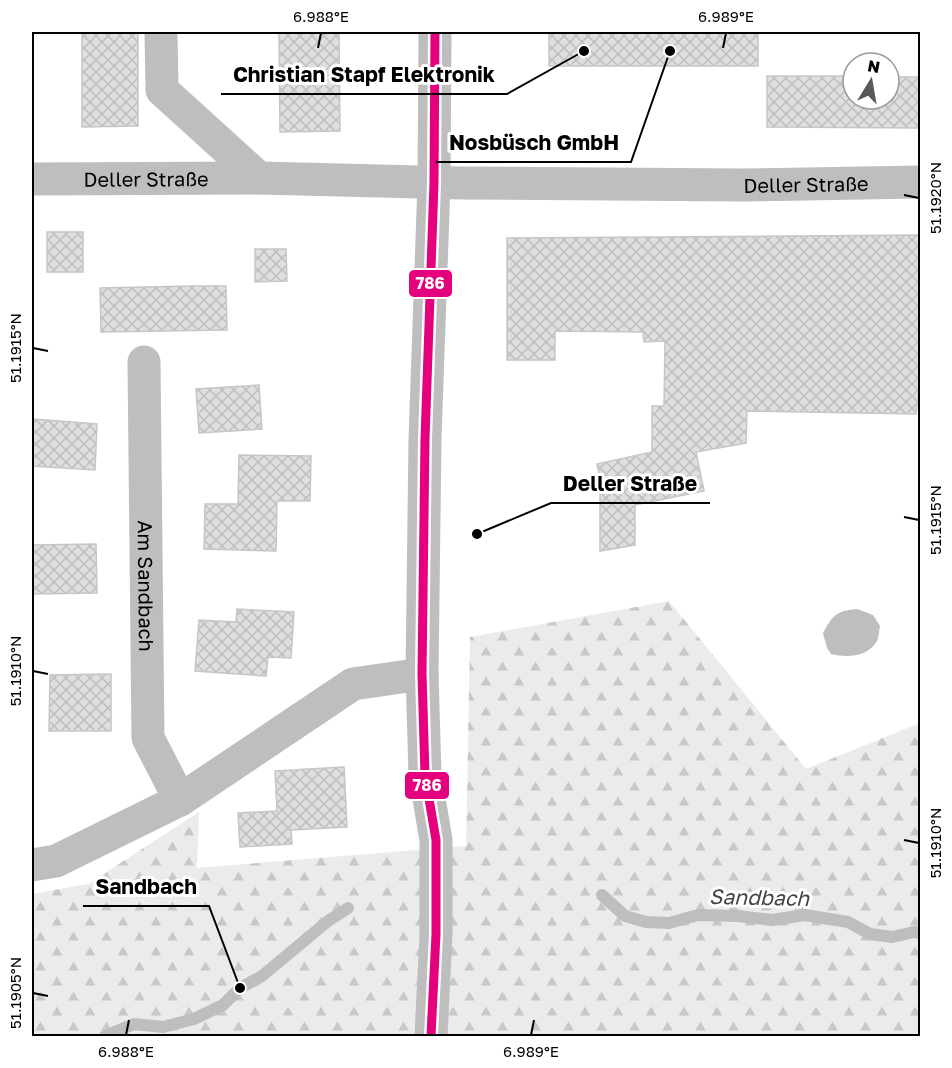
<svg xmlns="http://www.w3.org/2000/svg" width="952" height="1068" font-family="'Golos Text',sans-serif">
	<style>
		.forest { fill: url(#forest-firs) }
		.water { fill: #bebebe }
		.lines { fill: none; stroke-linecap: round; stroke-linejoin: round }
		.stream { stroke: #bebebe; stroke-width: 12 }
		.building { fill: url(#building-cross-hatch); stroke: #c6c6c6; stroke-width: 1.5 }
		.minor { stroke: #bebebe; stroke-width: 33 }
		.bus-1-casing { stroke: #fff; stroke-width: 14 }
		.bus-1 { stroke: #e5007d; stroke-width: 9 }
		.ticks { fill: none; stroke: #000; stroke-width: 2 }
		.labels { text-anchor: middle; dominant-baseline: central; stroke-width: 6; stroke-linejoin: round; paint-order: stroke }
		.street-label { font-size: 20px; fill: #000; stroke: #fff }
		.water-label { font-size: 21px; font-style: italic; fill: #434343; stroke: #fff }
		.leader { fill: none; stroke: #000; stroke-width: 2 }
		.callout-dot { fill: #000; stroke: #fff; stroke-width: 2 }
		.callout-label { font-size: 21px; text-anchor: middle; font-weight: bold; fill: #000; stroke: #fff; stroke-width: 6; stroke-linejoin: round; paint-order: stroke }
		.line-badge { stroke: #fff; stroke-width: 2 }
		.badge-label { font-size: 16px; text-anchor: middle; font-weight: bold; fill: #fff }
		.neatline { fill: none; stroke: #000; stroke-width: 2 }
		.ticks-label { font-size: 15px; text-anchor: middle; fill: #000 }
	</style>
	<defs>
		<pattern id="forest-firs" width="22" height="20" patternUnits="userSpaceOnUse" patternTransform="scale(1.5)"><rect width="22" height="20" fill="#ebebeb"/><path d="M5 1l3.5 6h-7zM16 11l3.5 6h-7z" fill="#c8c8c8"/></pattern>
		<pattern id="building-cross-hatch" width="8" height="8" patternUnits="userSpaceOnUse" patternTransform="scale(1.5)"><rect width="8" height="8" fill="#dfdfdf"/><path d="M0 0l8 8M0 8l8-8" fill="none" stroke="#bebebe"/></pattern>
	</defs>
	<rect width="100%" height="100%" fill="#fff"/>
	<path class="forest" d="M 669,601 L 806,769 L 920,723 L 920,1036 L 32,1036 L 32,894 L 88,884 L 199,812 L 197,868 L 466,846 L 470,637 Z"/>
	<path class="water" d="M 857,609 L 873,615 L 880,626 C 879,630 879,637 877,641 C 868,657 847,658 831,654 L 827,648 L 823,633 C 833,615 836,611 857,609 Z"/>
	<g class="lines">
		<g class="stream">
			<path d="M 602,895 L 625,916 L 646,922 L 669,923 L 698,915 L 737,916 L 772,920 L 805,915 L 848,922 L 870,934 L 892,937 L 914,932 L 920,933"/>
			<path d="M 105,1036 L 134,1024 L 163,1027 L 194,1019 L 223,1005 L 240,988 L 262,976 L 328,921 L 348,908"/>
		</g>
	</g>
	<g class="building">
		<path d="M 82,32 L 138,32 L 138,126 L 82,127 Z"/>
		<path d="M 279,32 L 339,32 L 340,131 L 280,132 Z"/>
		<rect x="549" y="32" width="209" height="34"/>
		<path d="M 767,76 L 853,76 L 853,99 L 889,99 L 889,77 L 921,77 L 921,128 L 767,127 Z"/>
		<rect x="47" y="232" width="36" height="40"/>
		<path d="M 921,235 L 921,376 L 916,414 L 747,411 L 746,443 L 696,452 L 704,491 L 635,505 L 635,545 L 600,551 L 600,478 L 597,464 L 652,452 L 652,406 L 664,406 L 665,341 L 644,342 L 643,332 L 555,331 L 555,360 L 507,360 L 507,238 Z"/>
		<path d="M 255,249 L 286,249 L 287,281 L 255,282 Z"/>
		<path d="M 193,286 L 226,286 L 227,330 L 101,332 L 100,288 Z"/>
		<path d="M 259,385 L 262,429 L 199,433 L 196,389 Z"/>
		<path d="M 33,419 L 97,424 L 95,470 L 32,466 Z"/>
		<path d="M 239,455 L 311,456 L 310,501 L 277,501 L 276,551 L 204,549 L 205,504 L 238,504 Z"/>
		<path d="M 96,544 L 97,593 L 32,594 L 32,545 Z"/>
		<path d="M 237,609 L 294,612 L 291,658 L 268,657 L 266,676 L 195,671 L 199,620 L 236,622 Z"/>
		<path d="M 111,674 L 111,731 L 49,731 L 50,675 Z"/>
		<path d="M 344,767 L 347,827 L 291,830 L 292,844 L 240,847 L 238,813 L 277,811 L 275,771 Z"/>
	</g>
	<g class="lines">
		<g class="minor">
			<path d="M 161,32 L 162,90 L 259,178"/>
			<path id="s1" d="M 32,179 L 259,178 L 461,183 L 742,185 L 920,182"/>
			<path id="s2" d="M 144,362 L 148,738 L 180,800"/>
			<path d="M 32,865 L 56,861 L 180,800 L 353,684 L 422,674"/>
			<path d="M 431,1036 L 436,934 L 436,840 L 425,775 L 422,674 L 425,439 L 434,183 L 435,32"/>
		</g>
		<defs>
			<path id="bus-1" d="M 431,1036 L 436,934 L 436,840 L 425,775 L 422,674 L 425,439 L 434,183 L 435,32"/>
		</defs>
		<use href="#bus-1" class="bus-1-casing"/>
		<use href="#bus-1" class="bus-1"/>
	</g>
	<path class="ticks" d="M 318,48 L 321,33M 723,48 L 726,33M 904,195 L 919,198M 33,348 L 48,351M 904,517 L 919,520M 33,671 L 48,674M 904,840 L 919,843M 33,993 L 48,996M 126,1035 L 129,1020M 531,1035 L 534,1020"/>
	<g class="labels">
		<g class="street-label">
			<text stroke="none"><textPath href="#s1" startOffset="114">Deller Straße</textPath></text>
			<text stroke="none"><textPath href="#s1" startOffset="774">Deller Straße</textPath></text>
			<text stroke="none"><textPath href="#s2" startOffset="224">Am Sandbach</textPath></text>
		</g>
		<g class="water-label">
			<text transform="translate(759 897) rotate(1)">Sandbach</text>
		</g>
	</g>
	<path class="leader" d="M584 51L507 94H221M670 51L631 162H436M477 534L551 503H710M240 988L209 906H83"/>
	<g class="callout-dot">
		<circle cx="584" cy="51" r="6"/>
		<circle cx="670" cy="51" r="6"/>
		<circle cx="477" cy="534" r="6"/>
		<circle cx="240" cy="988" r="6"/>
	</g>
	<g class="callout-label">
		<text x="364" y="82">Christian Stapf Elektronik</text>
		<text x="534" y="150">Nosbüsch GmbH</text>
		<text x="630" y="491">Deller Straße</text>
		<text x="146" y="894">Sandbach</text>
	</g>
	<g class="line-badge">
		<rect x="408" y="269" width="45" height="29" rx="6" fill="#e5007d"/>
		<rect x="404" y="771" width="46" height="29" rx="6" fill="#e5007d"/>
	</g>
	<g class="badge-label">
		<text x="430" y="289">786</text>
		<text x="427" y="791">786</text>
	</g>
	<rect width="952" height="1068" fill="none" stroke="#ffffff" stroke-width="66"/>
	<g transform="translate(871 81) rotate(11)"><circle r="28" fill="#ffffff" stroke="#999999" stroke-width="1.5"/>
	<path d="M0-4.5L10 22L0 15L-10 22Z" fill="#595959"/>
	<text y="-9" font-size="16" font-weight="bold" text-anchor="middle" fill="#000000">N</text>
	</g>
	<rect x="33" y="33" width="886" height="1002" class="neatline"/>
	<g class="ticks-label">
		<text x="321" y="22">6.988°E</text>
		<text x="726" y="22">6.989°E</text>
		<text transform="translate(936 198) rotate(-90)" y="5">51.1920°N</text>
		<text transform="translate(16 348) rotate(-90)" y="5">51.1915°N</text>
		<text transform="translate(936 520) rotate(-90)" y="5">51.1915°N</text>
		<text transform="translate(16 671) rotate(-90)" y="5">51.1910°N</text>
		<text transform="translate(936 843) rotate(-90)" y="5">51.1910°N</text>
		<text transform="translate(16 993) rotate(-90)" y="5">51.1905°N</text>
		<text x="126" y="1057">6.988°E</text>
		<text x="531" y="1057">6.989°E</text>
	</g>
</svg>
